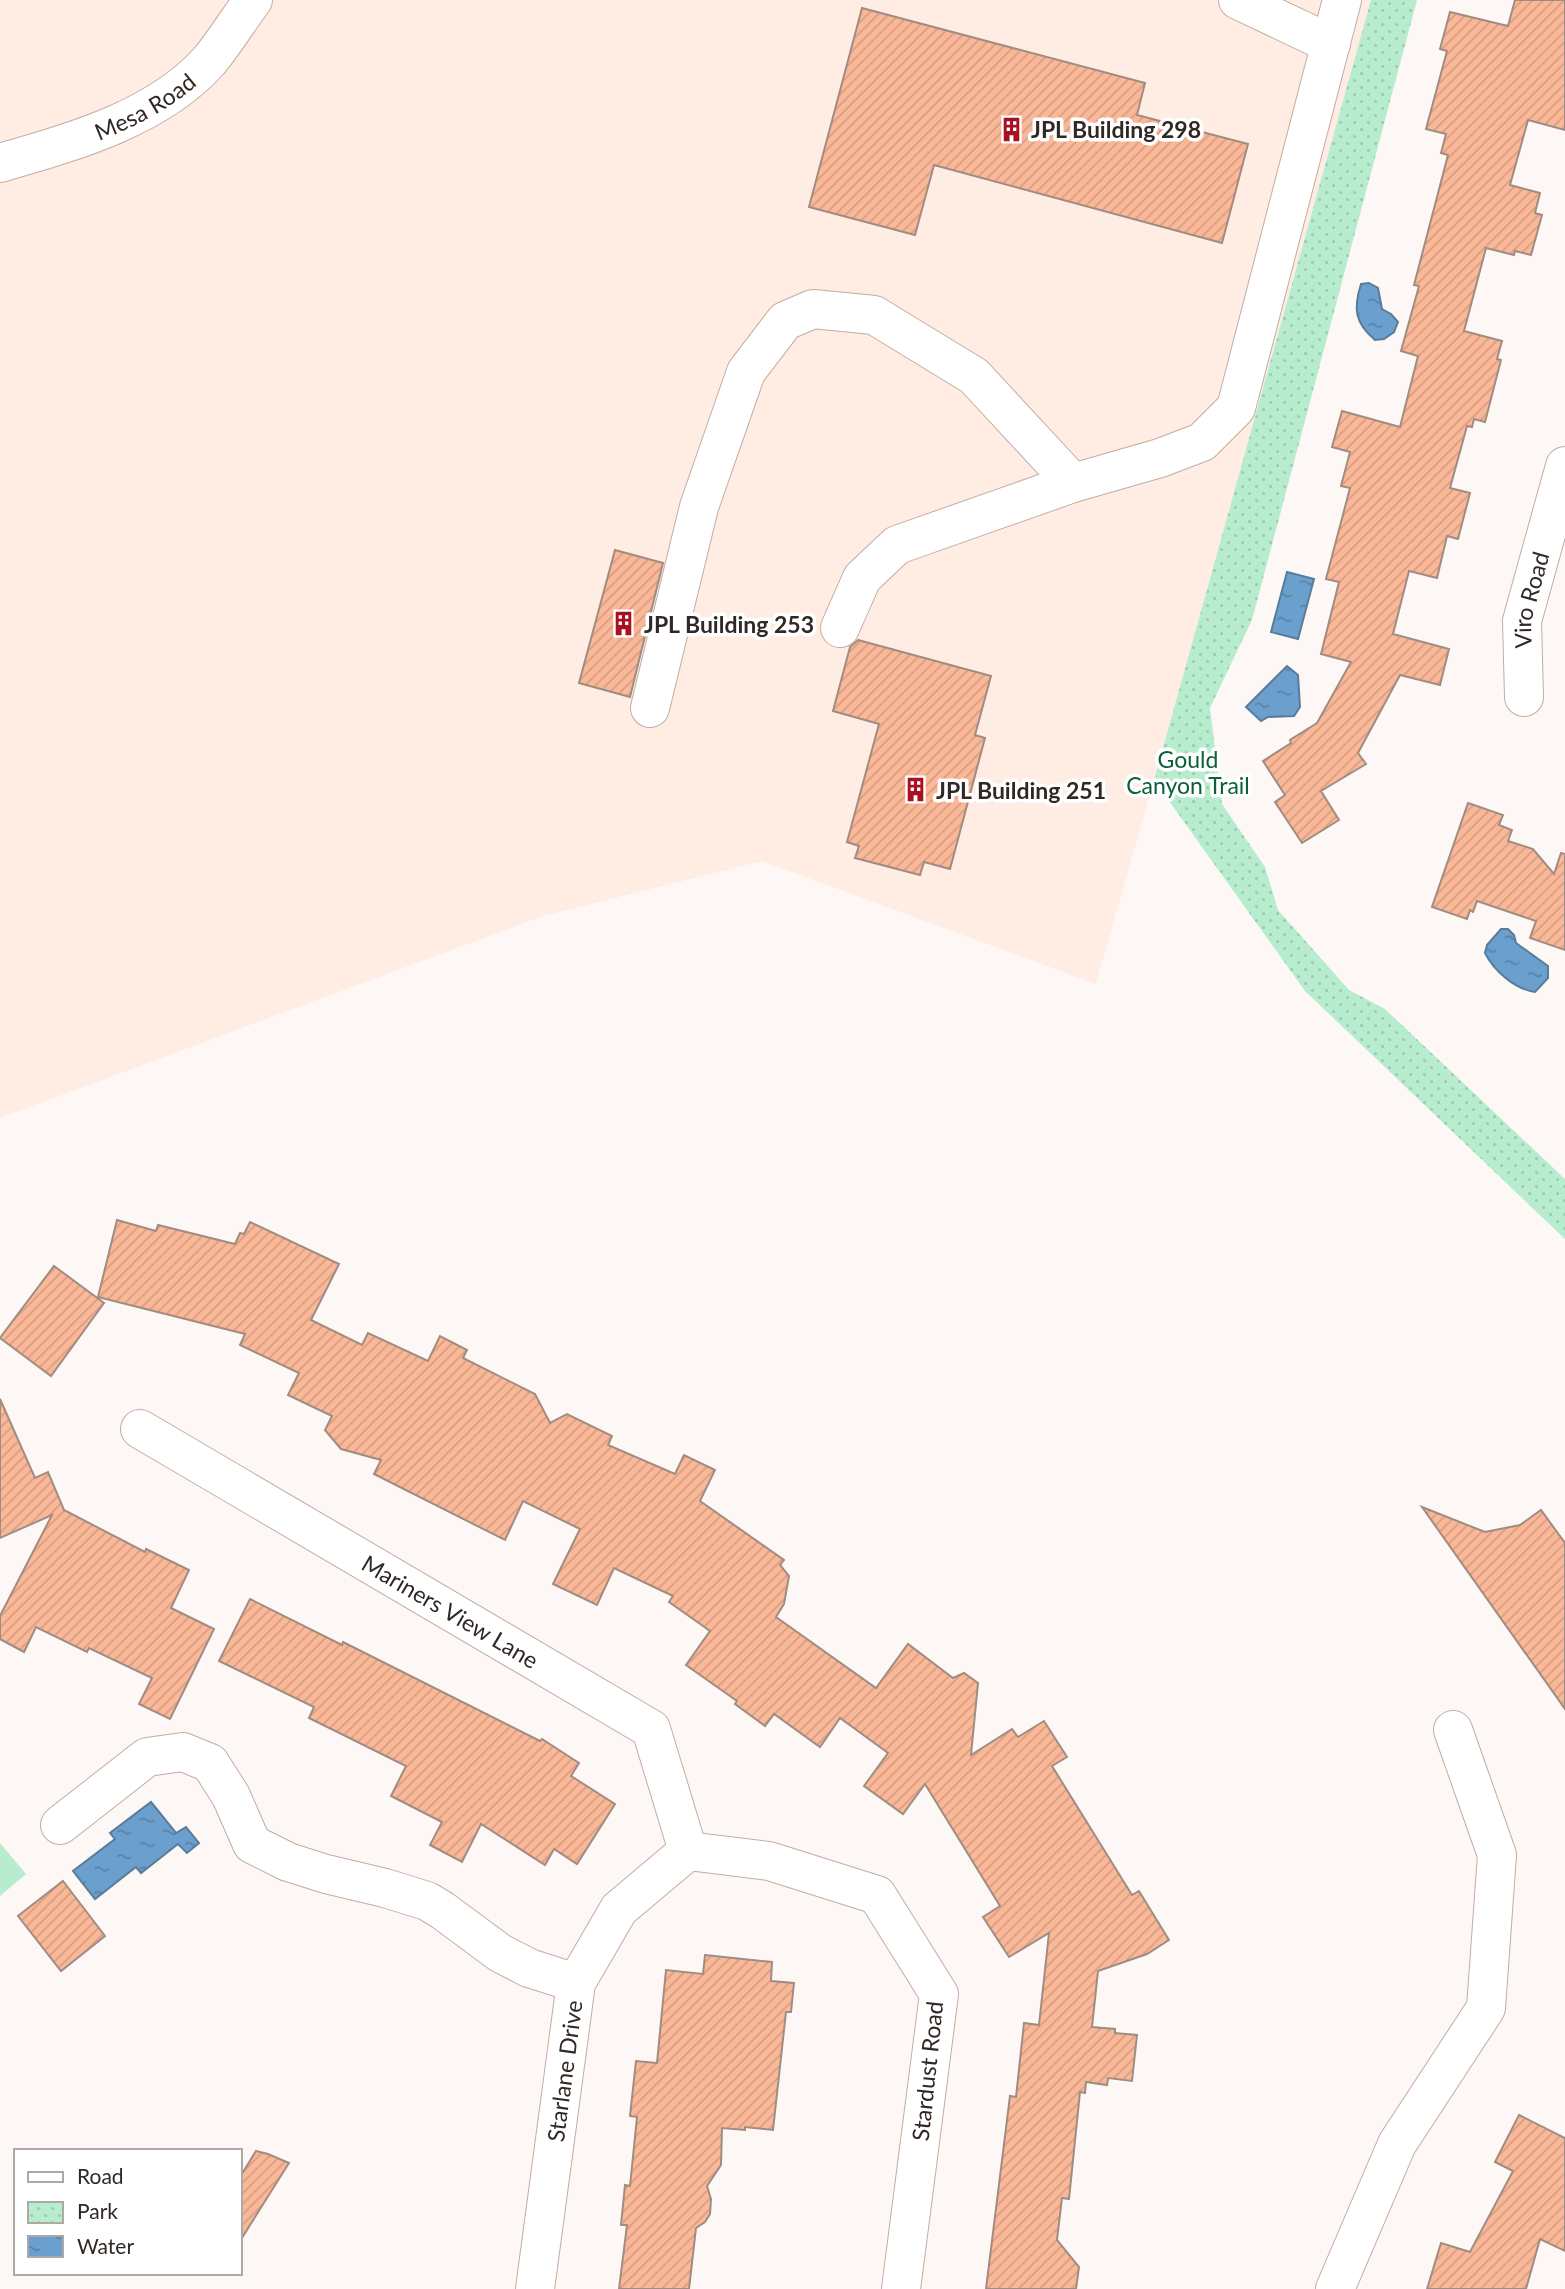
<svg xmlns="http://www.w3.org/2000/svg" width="1565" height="2289" font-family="Lato,sans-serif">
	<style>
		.built { fill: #ffece3 }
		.park { fill: url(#park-dots) }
		.garden { fill: #b7edce }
		.water { fill: url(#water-ripples); stroke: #597c9b; stroke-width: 2 }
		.building { fill: url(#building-hatch); stroke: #a18c82; stroke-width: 2 }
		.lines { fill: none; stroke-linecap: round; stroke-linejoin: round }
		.minor-casing { stroke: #c2ada2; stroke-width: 40 }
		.minor { stroke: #fff; stroke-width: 38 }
		.labels { text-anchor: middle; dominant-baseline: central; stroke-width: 7; stroke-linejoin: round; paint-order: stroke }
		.street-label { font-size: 23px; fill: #302824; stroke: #fff }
		.poi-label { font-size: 23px; font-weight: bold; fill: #302824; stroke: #fff; text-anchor: start }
		.park-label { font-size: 23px; fill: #0a5f3c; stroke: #fff }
	</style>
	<defs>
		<pattern id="park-dots" width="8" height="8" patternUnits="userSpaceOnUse" patternTransform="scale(1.75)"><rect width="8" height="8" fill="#b7edce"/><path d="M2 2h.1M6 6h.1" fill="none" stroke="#9ecbb1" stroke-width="1.8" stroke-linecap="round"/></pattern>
		<pattern id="water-ripples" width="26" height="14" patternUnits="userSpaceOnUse" patternTransform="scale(1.75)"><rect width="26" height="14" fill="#6ba0ce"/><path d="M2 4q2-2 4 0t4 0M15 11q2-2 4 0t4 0" fill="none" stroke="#5882a7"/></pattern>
		<pattern id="building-hatch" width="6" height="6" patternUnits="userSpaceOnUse" patternTransform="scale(1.75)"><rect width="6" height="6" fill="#fab898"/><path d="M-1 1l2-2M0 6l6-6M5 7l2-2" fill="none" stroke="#d79e83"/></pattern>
	</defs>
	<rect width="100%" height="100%" fill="#fdf8f6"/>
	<path class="built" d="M 0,0 L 1371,0 L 1154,780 L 1096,984 L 762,861 L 543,916 L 0,1118 Z"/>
	<path class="park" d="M 1371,0 L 1417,0 L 1252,620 L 1210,708 L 1222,804 L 1265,867 L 1278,910 L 1349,990 L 1385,1009 L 1565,1179 L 1565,1239 L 1305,991 L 1154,780 Z"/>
	<path class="garden" d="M 0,1843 L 26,1874 L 0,1896 Z"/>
	<g class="water">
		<path d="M 1369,283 L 1378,288 L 1382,309 L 1391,314 L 1398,322 L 1394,332 L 1384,339 L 1375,340 C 1355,323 1353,309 1361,284 Z"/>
		<path d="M 1287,572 L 1314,579 L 1298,639 L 1271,632 Z"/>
		<path d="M 1287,666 L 1298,675 L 1300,707 L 1294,716 L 1268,717 L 1261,721 L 1246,707 Z"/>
		<path d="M 1501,929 L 1508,929 L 1514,935 L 1516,943 L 1548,966 L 1548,978 L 1535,992 C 1515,989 1494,971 1485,953 L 1487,945 Z"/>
		<path d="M 151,1802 L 176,1833 L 186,1827 L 199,1843 L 187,1853 L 178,1844 L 141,1873 L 136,1867 L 95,1899 L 73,1871 L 115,1839 L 110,1833 Z"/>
	</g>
	<g class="building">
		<path d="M 1515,0 L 1565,0 L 1565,130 L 1528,120 L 1510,185 L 1540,193 L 1535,213 L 1542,215 L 1531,255 L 1515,251 L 1514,255 L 1486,248 L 1464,331 L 1502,341 L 1497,359 L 1501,360 L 1485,422 L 1474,419 L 1472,427 L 1467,426 L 1450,488 L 1470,493 L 1458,539 L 1447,536 L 1437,578 L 1409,571 L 1393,634 L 1449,649 L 1440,685 L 1400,675 L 1358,753 L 1366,764 L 1321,791 L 1339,820 L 1302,843 L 1275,802 L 1285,795 L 1263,761 L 1291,743 L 1290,740 L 1317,723 L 1351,662 L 1321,654 L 1339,582 L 1326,579 L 1350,488 L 1341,486 L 1350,452 L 1332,447 L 1342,411 L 1400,427 L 1418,356 L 1401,351 L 1419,286 L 1414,285 L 1448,155 L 1441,153 L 1446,134 L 1426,129 L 1447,51 L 1440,49 L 1450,12 L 1508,26 Z"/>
		<path d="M 862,8 L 1145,83 L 1137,115 L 1248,144 L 1222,243 L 934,165 L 915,235 L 809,207 Z"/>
		<path d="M 615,550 L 663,563 L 630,697 L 579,683 Z"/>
		<path d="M 858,640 L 991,676 L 975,735 L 985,738 L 950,869 L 924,862 L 920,875 L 855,858 L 859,846 L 847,842 L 879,724 L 833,711 L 850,647 Z"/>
		<path d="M 1468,803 L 1503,815 L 1499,825 L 1512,830 L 1508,841 L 1533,849 L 1554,874 L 1561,853 L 1565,854 L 1565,950 L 1530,938 L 1536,921 L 1477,901 L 1473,912 L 1470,910 L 1467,919 L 1432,907 Z"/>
		<path d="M 117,1220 L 156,1231 L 158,1225 L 235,1244 L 240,1233 L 244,1234 L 250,1222 L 339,1264 L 311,1320 L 362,1345 L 368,1333 L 428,1361 L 440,1336 L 467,1350 L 463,1358 L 535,1394 L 550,1423 L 567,1414 L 612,1436 L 608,1445 L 675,1474 L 684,1455 L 715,1470 L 700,1501 L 784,1560 L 780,1565 L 789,1576 L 784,1604 L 776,1617 L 876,1688 L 908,1644 L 953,1678 L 964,1673 L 978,1683 L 971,1755 L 1012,1729 L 1018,1737 L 1044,1721 L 1067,1757 L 1052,1766 L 1132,1895 L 1139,1891 L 1169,1940 L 1147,1954 L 1098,1971 L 1092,2027 L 1115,2029 L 1115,2033 L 1137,2035 L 1132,2081 L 1108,2078 L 1107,2085 L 1086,2082 L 1085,2093 L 1080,2092 L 1069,2199 L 1062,2198 L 1057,2240 L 1079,2267 L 1076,2289 L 986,2289 L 1010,2096 L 1016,2097 L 1024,2023 L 1039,2025 L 1049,1933 L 1009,1957 L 983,1917 L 1000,1906 L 925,1784 L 903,1814 L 864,1786 L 888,1753 L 840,1718 L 820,1747 L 774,1714 L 765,1726 L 735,1704 L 737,1701 L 686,1665 L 710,1631 L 669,1602 L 673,1596 L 614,1568 L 597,1605 L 553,1584 L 580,1529 L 523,1501 L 505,1540 L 374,1474 L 381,1460 L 341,1449 L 325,1430 L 332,1416 L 288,1395 L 299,1373 L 240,1345 L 245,1334 L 98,1297 Z"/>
		<path d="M 54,1266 L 104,1303 L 51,1376 L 0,1338 Z"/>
		<path d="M 0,1399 L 35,1478 L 48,1472 L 64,1510 L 145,1552 L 146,1549 L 189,1570 L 171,1608 L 214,1629 L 170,1719 L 139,1704 L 152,1678 L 89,1648 L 87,1652 L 36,1627 L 24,1652 L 0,1639 L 0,1616 L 52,1515 L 0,1538 Z"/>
		<path d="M 1422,1507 L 1485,1532 L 1520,1525 L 1541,1510 L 1565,1543 L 1565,1709 Z"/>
		<path d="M 250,1599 L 342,1645 L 343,1642 L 540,1741 L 542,1739 L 579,1763 L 571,1776 L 615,1804 L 577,1864 L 554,1849 L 545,1865 L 481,1824 L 462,1862 L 430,1845 L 442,1822 L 391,1796 L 406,1766 L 309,1718 L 314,1707 L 219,1661 Z"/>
		<path d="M 63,1881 L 105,1936 L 61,1971 L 18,1916 Z"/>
		<path d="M 705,1955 L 772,1962 L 771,1981 L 794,1983 L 791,2012 L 786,2012 L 773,2130 L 745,2127 L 745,2130 L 722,2128 L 721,2165 L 707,2186 L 711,2199 L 710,2214 L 705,2222 L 696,2228 L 689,2289 L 619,2289 L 627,2225 L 621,2225 L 625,2185 L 630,2186 L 637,2117 L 630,2116 L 636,2061 L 657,2063 L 666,1970 L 703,1974 Z"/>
		<path d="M 1519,2115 L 1565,2138 L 1565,2251 L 1540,2239 L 1526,2289 L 1427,2289 L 1441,2243 L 1470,2252 L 1513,2171 L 1495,2162 Z"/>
		<path d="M 256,2151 L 268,2154 L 289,2163 L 240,2241 L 240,2177 Z"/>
	</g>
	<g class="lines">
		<defs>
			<g id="minor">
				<path d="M 1238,0 L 1331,44"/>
				<path id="s1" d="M 0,163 C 72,142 157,119 209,61 C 225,42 238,20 253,0"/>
				<path d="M 840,628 L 862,578 L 897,545 L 1073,483 L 1160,458 L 1202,442 L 1236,408 L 1342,0"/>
				<path id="s2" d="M 1524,697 L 1522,621 L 1565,466"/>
				<path d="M 650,708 L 699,507 L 746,372 L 785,321 L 813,309 L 874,315 L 974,376 L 1073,483"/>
				<path id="s3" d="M 140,1429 L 651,1729 L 688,1851"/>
				<path d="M 60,1825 L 147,1757 L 183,1752 L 210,1763 L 231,1796 L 252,1844 L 288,1862 L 326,1874 L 385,1888 L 427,1901 L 442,1910 L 500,1953 L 529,1968 L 576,1983"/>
				<path d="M 688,1851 L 769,1861 L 877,1895 L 939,1994 L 901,2289"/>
				<path id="s4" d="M 535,2289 L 576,1983 L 619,1909 L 688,1851"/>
				<path d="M 1335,2289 L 1397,2144 L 1486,2008 L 1497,1855 L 1453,1730"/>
			</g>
		</defs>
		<use href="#minor" class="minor-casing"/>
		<use href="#minor" class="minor"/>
	</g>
	<defs>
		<symbol id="building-bare" viewBox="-9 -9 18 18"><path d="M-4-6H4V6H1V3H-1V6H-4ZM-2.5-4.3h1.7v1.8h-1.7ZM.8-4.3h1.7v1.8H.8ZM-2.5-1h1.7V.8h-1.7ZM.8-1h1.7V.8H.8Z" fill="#a81121" stroke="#fff" stroke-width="2.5" paint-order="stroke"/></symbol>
	</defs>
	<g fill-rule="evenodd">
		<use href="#building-bare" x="994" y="112" width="35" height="35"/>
		<use href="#building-bare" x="606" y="606" width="35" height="35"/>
		<use href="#building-bare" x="898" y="772" width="35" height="35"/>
	</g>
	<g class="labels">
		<g class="street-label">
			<text stroke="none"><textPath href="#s1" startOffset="156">Mesa Road</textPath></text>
			<text stroke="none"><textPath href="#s2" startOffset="98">Viro Road</textPath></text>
			<text stroke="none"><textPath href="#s3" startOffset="360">Mariners View Lane</textPath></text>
			<text stroke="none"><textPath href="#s4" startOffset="220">Starlane Drive</textPath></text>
			<text transform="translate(927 2071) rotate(-84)">Stardust Road</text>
		</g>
		<g class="poi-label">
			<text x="1031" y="129">JPL Building 298</text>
			<text x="644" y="624">JPL Building 253</text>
			<text x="936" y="790">JPL Building 251</text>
		</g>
		<g class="park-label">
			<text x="1188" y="759">Gould<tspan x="1188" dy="26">Canyon Trail</tspan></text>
		</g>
	</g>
	<rect x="14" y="2149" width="228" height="126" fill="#ffffff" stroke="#aca9a7" stroke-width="2"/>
	<rect x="28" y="2172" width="35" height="10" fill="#ffffff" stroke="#aca9a7" stroke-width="2"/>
	<text x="77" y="2184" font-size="21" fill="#302824">Road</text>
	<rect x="28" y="2202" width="35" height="21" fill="url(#park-dots)" stroke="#aca9a7" stroke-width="2"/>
	<text x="77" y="2219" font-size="21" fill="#302824">Park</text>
	<rect x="28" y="2236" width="35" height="21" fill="url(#water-ripples)" stroke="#aca9a7" stroke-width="2"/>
	<text x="77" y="2254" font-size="21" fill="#302824">Water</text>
</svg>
